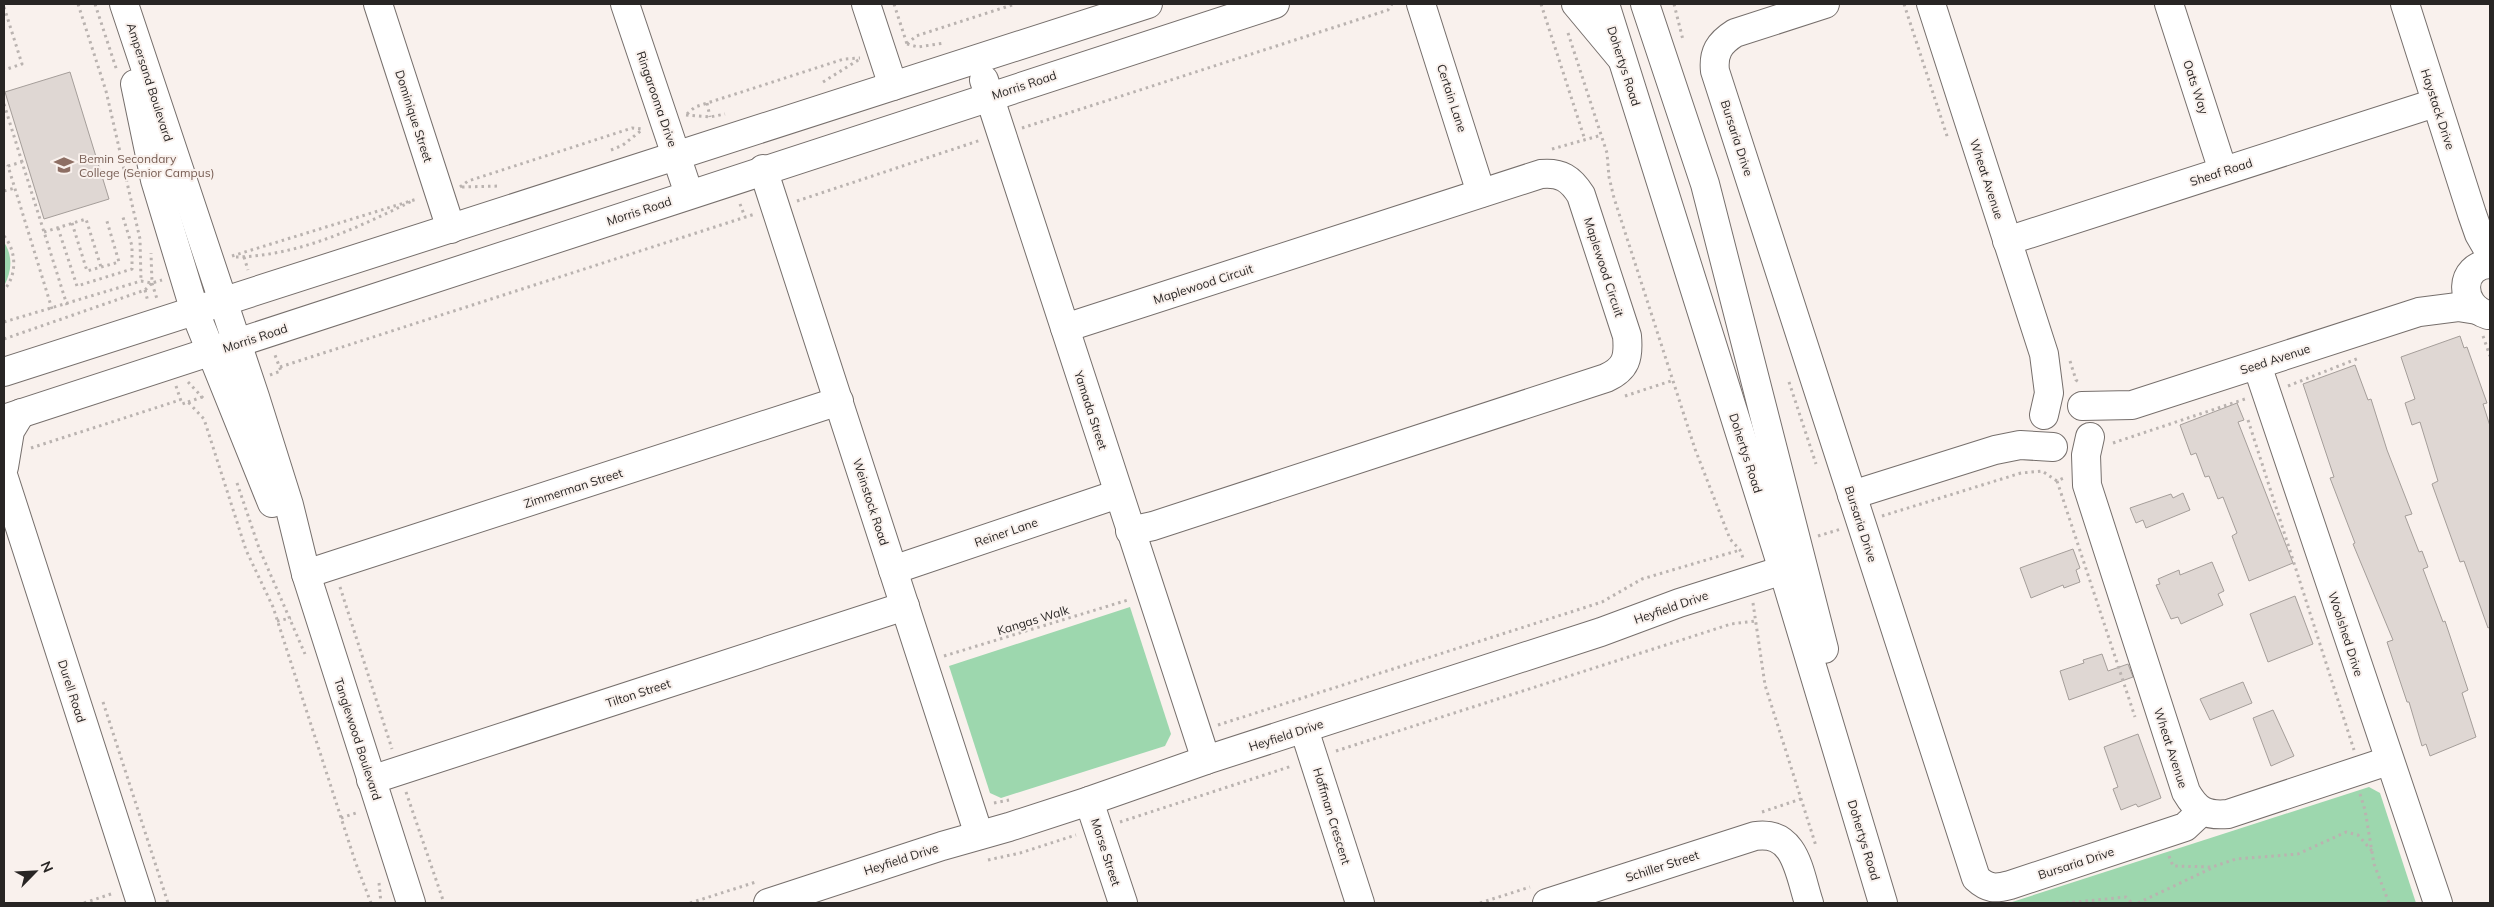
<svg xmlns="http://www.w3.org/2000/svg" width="2494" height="907" font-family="Mulish,sans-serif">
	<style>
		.green { fill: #9dd7ae }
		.building { fill: #dfd7d3; stroke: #a59e9a }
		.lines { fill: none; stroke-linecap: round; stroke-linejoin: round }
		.minor-casing { stroke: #766f6c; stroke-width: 30 }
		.major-casing { stroke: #766f6c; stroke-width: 30 }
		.path { stroke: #bab3b0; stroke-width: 3; stroke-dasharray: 2.5 4; stroke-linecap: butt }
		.minor { stroke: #fff; stroke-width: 28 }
		.major { stroke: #fff; stroke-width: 28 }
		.labels { text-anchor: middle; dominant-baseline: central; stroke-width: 4; stroke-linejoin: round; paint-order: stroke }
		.street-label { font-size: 12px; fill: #282524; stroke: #f9f1ed }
		.education-label { font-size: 12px; fill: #785e54; stroke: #f9f1ed; text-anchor: start }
	</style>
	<rect width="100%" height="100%" fill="#f9f1ed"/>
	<g class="green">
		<path d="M 4,242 C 13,256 12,271 4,286 Z"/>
		<path d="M 1130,607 L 1171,734 L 1165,746 L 1001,798 L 990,793 L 949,666 Z"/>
		<path d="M 2369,787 L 2380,793 L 2416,903 L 2009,903 Z"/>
	</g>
	<g class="building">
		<path d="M 70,72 L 109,199 L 44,219 L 5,92 Z"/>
		<path d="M 2460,336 L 2464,348 L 2467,347 L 2487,403 L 2483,404 L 2490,426 L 2490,627 L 2488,628 L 2464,561 L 2460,562 L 2432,484 L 2438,481 L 2420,422 L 2412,425 L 2405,403 L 2415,399 L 2401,357 Z"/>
		<path d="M 2355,365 L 2368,400 L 2371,399 L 2387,450 L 2412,514 L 2405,516 L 2419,552 L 2422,551 L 2428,567 L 2423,569 L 2443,622 L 2445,621 L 2468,690 L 2462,693 L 2476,737 L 2430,756 L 2426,744 L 2422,746 L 2409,702 L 2407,702 L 2387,642 L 2393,640 L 2353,544 L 2355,543 L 2330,478 L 2334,477 L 2303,384 Z"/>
		<path d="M 2237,403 L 2244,420 L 2238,422 L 2293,563 L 2249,581 L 2232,536 L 2237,533 L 2223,497 L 2218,499 L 2209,476 L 2205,477 L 2196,453 L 2191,455 L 2180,425 Z"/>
		<path d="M 2183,493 L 2190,510 L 2146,528 L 2143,520 L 2136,523 L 2130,508 L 2171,494 L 2173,498 Z"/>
		<path d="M 2073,549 L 2080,568 L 2076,570 L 2080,582 L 2064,588 L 2063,585 L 2031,598 L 2020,568 Z"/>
		<path d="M 2212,562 L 2224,591 L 2218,594 L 2223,605 L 2181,624 L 2178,617 L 2171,619 L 2156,585 L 2160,584 L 2158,579 L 2179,570 L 2180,575 Z"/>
		<path d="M 2295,596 L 2313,644 L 2268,662 L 2250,614 Z"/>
		<path d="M 2102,654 L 2108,671 L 2128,664 L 2133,677 L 2069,700 L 2060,671 L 2084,663 L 2083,660 Z"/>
		<path d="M 2243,682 L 2252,703 L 2210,720 L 2200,699 Z"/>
		<path d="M 2273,710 L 2294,756 L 2271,766 L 2253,718 Z"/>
		<path d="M 2138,734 L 2161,798 L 2138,807 L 2136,804 L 2121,810 L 2113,789 L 2118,787 L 2104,747 Z"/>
	</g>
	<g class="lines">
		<defs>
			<g id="minor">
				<path d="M 124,4 L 255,397 L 289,505 L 306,574 L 411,903"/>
				<path d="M 378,4 L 451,229"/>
				<path d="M 625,4 L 689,194"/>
				<path d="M 866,4 L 893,86"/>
				<path d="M 1421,4 L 1481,193"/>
				<path d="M 1576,4 L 1621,58"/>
				<path d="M 1825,4 L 1735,33 C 1719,43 1713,53 1715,71 L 1976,878 C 1988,889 1995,889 2010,885 L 2185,827 L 2201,812"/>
				<path d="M 1931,4 L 2044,354 L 2049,393 L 2044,415"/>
				<path d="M 2169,4 L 2223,171"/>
				<path d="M 2405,4 L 2472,214 L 2479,234 L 2490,253"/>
				<path d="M 984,80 L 1206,760"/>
				<path d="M 135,84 L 155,180 L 195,312 L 272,503"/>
				<path d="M 763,169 L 979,835"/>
				<path d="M 2007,241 L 2435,103"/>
				<path d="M 2488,315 C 2458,306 2459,265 2490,264"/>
				<path d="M 1065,328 L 1541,174 C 1561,172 1571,179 1581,195 L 1627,336 C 1629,358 1626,369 1606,378 L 1153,526 L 1130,531"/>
				<path d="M 2257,365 L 2438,903"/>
				<path d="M 4,372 L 1148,4"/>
				<path d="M 2082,406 L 2132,405 L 2419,312 L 2458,307 L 2477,310"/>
				<path d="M 4,419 L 1275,4"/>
				<path d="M 2090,437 L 2086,455 L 2087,485 L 2186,792 C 2197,811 2206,816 2228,814 L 2388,761"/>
				<path d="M 4,467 L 10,431 L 21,413"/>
				<path d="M 4,478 L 141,903"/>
				<path d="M 1852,495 L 1995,450 L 2020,445 L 2053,447"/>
				<path d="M 893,570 L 1118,494"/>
				<path d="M 306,574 L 839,401"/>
				<path d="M 1304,729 L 1360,903"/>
				<path d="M 371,780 L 905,606"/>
				<path d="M 1089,801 L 1123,903"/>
				<path d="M 768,903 L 942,846 L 1009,827 L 1089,801 L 1206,760 L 1601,632 L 1679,603 L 1783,570"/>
				<path d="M 1547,903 L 1755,836 C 1796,830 1799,873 1809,903"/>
			</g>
			<g id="major">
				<path d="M 1605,4 L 1783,570 L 1883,903"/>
				<path d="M 1645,4 L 1705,184 L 1824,649"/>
			</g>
		</defs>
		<use href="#minor" class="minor-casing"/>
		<use href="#major" class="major-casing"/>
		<g class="path">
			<path d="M 78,4 L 106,91 L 140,239 L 141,281"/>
			<path d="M 95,4 L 117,71"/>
			<path d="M 894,4 L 907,44"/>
			<path d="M 1541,4 L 1585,140"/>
			<path d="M 1674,4 L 1683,40"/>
			<path d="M 1904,4 L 1948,139"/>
			<path d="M 4,7 L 22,64 L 4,70"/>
			<path d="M 1568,33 L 1607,153 L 1609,177 L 1614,198 L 1695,449 L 1730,539 L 1740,550 L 1743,558"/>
			<path d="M 907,44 L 918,47 L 944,43"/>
			<path d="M 907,44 L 916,36 L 1015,4"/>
			<path d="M 823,82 L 860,59"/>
			<path d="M 707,103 L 710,117"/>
			<path d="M 4,104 L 22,162"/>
			<path d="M 687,114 L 695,107 L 844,59 L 860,58"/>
			<path d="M 686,115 L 710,117 L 725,114"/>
			<path d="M 1022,128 L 1388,10 L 1392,4"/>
			<path d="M 1552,149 L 1602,135"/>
			<path d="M 611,150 L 623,145 L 643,129"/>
			<path d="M 460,187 L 468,181 L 632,128 L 643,129"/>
			<path d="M 462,187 L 500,186"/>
			<path d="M 4,191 L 15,188"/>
			<path d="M 797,201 L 981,140"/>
			<path d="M 740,204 L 745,217"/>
			<path d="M 72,223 L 87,271 L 119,262 L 106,218"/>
			<path d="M 58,228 L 77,286 L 132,269 L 132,246 L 122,214"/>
			<path d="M 44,232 L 86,219 L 101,267"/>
			<path d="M 4,236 C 17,251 17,276 4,290"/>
			<path d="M 232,256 L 417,199"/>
			<path d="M 236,257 C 298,256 357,228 412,201"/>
			<path d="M 244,257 L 248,270"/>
			<path d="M 152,283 L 157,299"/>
			<path d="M 145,290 L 148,302"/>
			<path d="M 52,309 L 8,166 L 22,162 L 67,305"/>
			<path d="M 4,322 L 141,281 L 152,283 L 162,280"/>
			<path d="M 2483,336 L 2490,356"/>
			<path d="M 4,339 L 145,290 L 152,283 L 151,253"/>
			<path d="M 2070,361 L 2076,380 L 2079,382"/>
			<path d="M 280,367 L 755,214"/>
			<path d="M 270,375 L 281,371 L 275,355"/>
			<path d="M 188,382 L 204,399"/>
			<path d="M 1789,382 L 1816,464"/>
			<path d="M 176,386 L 182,404 L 188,402 L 204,419 L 246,550 L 273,607 L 355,861 L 371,903"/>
			<path d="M 2288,386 L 2359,358"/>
			<path d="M 1625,396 L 1674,380"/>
			<path d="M 188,402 L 202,397"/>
			<path d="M 2248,420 L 2354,750"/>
			<path d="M 2113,443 L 2245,399"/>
			<path d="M 31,448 L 180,400"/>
			<path d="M 2057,481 L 2135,717"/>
			<path d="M 237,483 L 259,548 L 305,654"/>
			<path d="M 1882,516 L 2021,473 L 2042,471 L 2057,481 L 2064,478"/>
			<path d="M 1818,536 L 1841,529"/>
			<path d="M 340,587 L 392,749"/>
			<path d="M 1753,603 L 1765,685 L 1816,846"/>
			<path d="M 277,621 L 291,618"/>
			<path d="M 944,656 L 1128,600"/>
			<path d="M 103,702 L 168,903"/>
			<path d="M 1218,725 L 1602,602 L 1642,579 L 1740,550"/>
			<path d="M 1336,751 L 1731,624 L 1755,621"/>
			<path d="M 406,792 L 444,903"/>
			<path d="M 2360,794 L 2365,810 L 2374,864 L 2389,903"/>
			<path d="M 994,803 L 1009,800"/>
			<path d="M 1762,812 L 1801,799"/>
			<path d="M 341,818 L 359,812"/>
			<path d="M 1120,822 L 1292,766"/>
			<path d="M 2169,856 L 2173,866 L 2212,867 L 2236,859 L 2298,854 L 2346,832 L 2358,835 L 2372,851"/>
			<path d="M 988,860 L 1020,853 L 1076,835"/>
			<path d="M 379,883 L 381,903"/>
			<path d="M 84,903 L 114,893"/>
			<path d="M 690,903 L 756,882"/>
			<path d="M 1480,903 L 1530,887"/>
			<path d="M 2066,903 L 2126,897 L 2132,903"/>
			<path d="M 2138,903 L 2212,868"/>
		</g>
		<use href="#minor" class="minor"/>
		<use href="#major" class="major"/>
	</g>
	<defs>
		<symbol id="school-bare" viewBox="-9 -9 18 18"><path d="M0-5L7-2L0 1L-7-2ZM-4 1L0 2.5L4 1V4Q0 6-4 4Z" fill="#8d6e63" stroke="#f9f1ed" stroke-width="2.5" paint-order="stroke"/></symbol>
	</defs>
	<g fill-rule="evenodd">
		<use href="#school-bare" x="50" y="151" width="28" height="28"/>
	</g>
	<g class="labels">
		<g class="street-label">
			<text transform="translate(1624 66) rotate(72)">Dohertys Road</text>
			<text transform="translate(150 82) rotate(72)">Ampersand Boulevard</text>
			<text transform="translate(1024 85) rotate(-18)">Morris Road</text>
			<text transform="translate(2196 87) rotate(72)">Oats Way</text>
			<text transform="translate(1452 98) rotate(72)">Certain Lane</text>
			<text transform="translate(657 99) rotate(71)">Ringarooma Drive</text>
			<text transform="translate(2438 109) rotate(72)">Haystack Drive</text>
			<text transform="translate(414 116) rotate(72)">Dominique Street</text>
			<text transform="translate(1737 138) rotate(72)">Bursaria Drive</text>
			<text transform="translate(2221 172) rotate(-18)">Sheaf Road</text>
			<text transform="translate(1987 179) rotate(72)">Wheat Avenue</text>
			<text transform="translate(639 211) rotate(-18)">Morris Road</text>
			<text transform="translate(1604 267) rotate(72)">Maplewood Circuit</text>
			<text transform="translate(1203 284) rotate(-18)">Maplewood Circuit</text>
			<text transform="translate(255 338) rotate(-18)">Morris Road</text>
			<text transform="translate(2275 359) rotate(-18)">Seed Avenue</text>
			<text transform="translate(1091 410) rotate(72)">Yamada Street</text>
			<text transform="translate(1746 453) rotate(72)">Dohertys Road</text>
			<text transform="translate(573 488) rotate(-18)">Zimmerman Street</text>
			<text transform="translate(871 502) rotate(72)">Weinstock Road</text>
			<text transform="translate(1861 524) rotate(72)">Bursaria Drive</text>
			<text transform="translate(1006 532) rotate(-19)">Reiner Lane</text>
			<text transform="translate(1671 607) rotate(-19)">Heyfield Drive</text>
			<text transform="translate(1033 620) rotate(-17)">Kangas Walk</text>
			<text transform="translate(2346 634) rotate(72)">Woolshed Drive</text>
			<text transform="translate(72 691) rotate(72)">Durell Road</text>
			<text transform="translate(638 693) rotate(-18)">Tilton Street</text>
			<text transform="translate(1286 735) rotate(-18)">Heyfield Drive</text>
			<text transform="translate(358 739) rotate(72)">Tanglewood Boulevard</text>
			<text transform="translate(2171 748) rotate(72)">Wheat Avenue</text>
			<text transform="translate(1332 816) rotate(73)">Hoffman Crescent</text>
			<text transform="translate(1864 840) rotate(73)">Dohertys Road</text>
			<text transform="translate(1106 852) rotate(72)">Morse Street</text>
			<text transform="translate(901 859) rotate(-18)">Heyfield Drive</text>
			<text transform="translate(2076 863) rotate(-18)">Bursaria Drive</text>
			<text transform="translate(1662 866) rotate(-18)">Schiller Street</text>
		</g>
		<g class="education-label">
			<text x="79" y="158">Bemin Secondary<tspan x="79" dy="14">College (Senior Campus)</tspan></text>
		</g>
	</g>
	<rect width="2494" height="907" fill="none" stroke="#282524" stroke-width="10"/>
	<g transform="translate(35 872) rotate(66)" stroke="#f9f1ed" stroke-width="4" paint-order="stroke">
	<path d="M0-4L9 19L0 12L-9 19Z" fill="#282524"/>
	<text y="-8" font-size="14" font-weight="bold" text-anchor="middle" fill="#282524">N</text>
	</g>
</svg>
